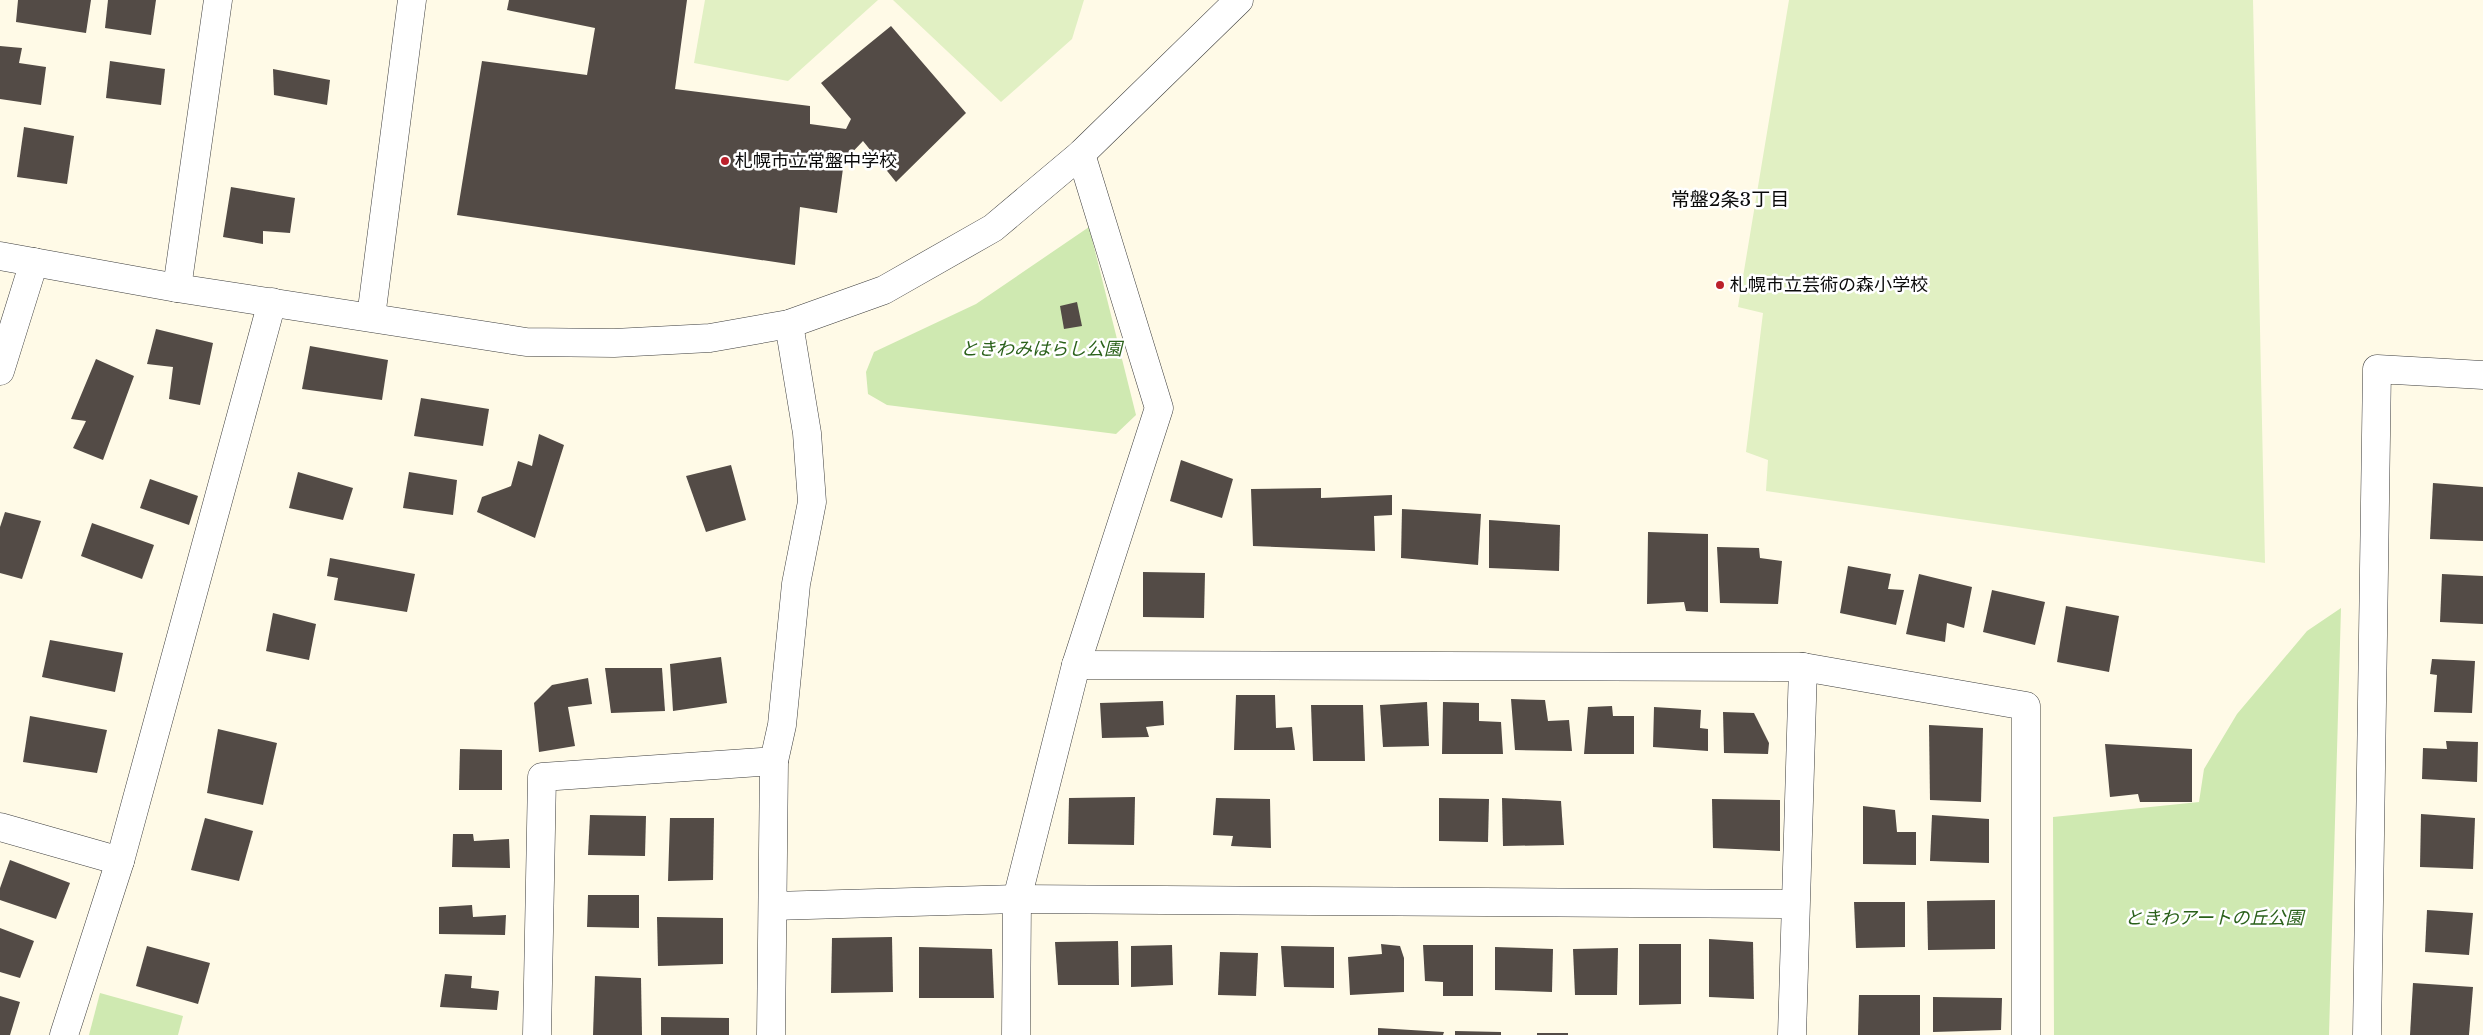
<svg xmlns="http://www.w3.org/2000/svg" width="2483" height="1035" font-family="'Libre Baskerville','Noto Sans JP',serif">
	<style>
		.green { fill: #cfe9b1 }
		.pitch { fill: #e1f0c3 }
		.building { fill: #534b46 }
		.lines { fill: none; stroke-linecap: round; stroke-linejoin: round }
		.minor-casing { stroke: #3d3d3d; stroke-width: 29 }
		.tertiary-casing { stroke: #3d3d3d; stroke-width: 29 }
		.minor { stroke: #fff; stroke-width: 28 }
		.tertiary { stroke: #fff; stroke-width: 28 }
		.poi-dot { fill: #bb202b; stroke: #fff; stroke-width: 2 }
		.labels { text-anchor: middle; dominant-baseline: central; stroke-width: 5; stroke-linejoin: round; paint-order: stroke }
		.poi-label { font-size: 18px; fill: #0a0a0a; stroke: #fff; text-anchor: start }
		.park-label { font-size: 18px; font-style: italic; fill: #2a611a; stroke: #fff }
		.neighbourhood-label { font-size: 19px; fill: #0a0a0a; stroke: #fff }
	</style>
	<rect width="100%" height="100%" fill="#fffae7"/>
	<g class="green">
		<path d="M 1089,227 L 1136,415 L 1116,434 L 887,405 L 868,394 L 866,372 L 874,352 L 976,304 Z"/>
		<path d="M 2341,608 L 2329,1035 L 2054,1035 L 2053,817 L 2199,802 L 2204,769 L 2237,714 L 2307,631 Z"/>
		<path d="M 100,993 L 183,1016 L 178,1035 L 89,1035 Z"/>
	</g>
	<g class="pitch">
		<path d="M 705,0 L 878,0 L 788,81 L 694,63 Z"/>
		<path d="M 893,0 L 1084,0 L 1072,39 L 1001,102 Z"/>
		<path d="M 1789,0 L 2253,0 L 2265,563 L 1766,491 L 1768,460 L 1746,452 L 1763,313 L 1738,307 Z"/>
	</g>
	<g class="building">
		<path d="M 18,0 L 91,0 L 86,33 L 16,22 Z"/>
		<path d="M 108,0 L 156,0 L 151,35 L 105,28 Z"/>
		<path d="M 509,0 L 687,0 L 675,89 L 810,106 L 810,124 L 846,129 L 851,119 L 821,83 L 891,26 L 966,113 L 896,182 L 863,141 L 844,161 L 837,213 L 800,207 L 795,265 L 457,215 L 482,61 L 587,75 L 595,28 L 507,10 Z"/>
		<path d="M 0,46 L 22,48 L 19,63 L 46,67 L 41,105 L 0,99 Z"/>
		<path d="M 110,61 L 165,69 L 161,105 L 106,98 Z"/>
		<path d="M 273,69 L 330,80 L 327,105 L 274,95 Z"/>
		<path d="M 24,127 L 74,136 L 67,184 L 17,177 Z"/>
		<path d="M 231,187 L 295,198 L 290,233 L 263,231 L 263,244 L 223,237 Z"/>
		<path d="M 1077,302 L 1082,326 L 1064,329 L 1060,306 Z"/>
		<path d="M 156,329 L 213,343 L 200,405 L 169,399 L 173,367 L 147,364 Z"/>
		<path d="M 310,346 L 388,360 L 382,400 L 302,389 Z"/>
		<path d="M 96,359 L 134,376 L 103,460 L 73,448 L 86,421 L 71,419 Z"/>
		<path d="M 421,398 L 489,409 L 483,446 L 414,436 Z"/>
		<path d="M 539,434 L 564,445 L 535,538 L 477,512 L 482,497 L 511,486 L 518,461 L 532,466 Z"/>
		<path d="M 1181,460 L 1233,479 L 1222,518 L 1170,501 Z"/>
		<path d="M 731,465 L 746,520 L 706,532 L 686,476 Z"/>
		<path d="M 298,472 L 353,488 L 343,520 L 289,508 Z"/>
		<path d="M 409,472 L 457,480 L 453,515 L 403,508 Z"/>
		<path d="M 150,479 L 198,496 L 189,525 L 140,508 Z"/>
		<path d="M 2433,483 L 2483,487 L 2483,541 L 2430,539 Z"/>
		<path d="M 1321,488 L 1321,498 L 1392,495 L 1392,515 L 1374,516 L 1375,551 L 1253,546 L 1251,489 Z"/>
		<path d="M 1402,509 L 1481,514 L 1478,565 L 1401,558 Z"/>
		<path d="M 5,512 L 41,521 L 22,579 L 0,573 L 0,527 Z"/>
		<path d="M 1489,520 L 1560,525 L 1559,571 L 1489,568 Z"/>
		<path d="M 92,523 L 154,545 L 142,579 L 81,556 Z"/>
		<path d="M 1648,532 L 1708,534 L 1708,612 L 1686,611 L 1684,602 L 1647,604 Z"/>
		<path d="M 1717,547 L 1759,548 L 1760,558 L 1782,561 L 1778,604 L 1720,603 Z"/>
		<path d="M 330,558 L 415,574 L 407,612 L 334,600 L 338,578 L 327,576 Z"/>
		<path d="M 1848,566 L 1891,574 L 1888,589 L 1904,590 L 1896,625 L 1840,613 Z"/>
		<path d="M 1143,572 L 1205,573 L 1204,618 L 1143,617 Z"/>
		<path d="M 1919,574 L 1972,587 L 1964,628 L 1947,623 L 1945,642 L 1906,634 Z"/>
		<path d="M 2442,574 L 2483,576 L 2483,624 L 2440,622 Z"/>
		<path d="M 1992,590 L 2045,602 L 2035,645 L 1983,632 Z"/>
		<path d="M 2066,606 L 2119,616 L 2109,672 L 2057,662 Z"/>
		<path d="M 273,613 L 316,624 L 309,660 L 266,651 Z"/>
		<path d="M 50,640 L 123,653 L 115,692 L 42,677 Z"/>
		<path d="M 721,657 L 727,703 L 673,711 L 670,664 Z"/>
		<path d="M 2432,659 L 2475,661 L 2472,713 L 2434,712 L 2437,675 L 2430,674 Z"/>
		<path d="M 605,668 L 662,668 L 665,711 L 611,713 Z"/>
		<path d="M 588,678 L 592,704 L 568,707 L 575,746 L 539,752 L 534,703 L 552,685 Z"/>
		<path d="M 1236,695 L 1275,695 L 1276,728 L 1292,727 L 1295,750 L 1234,750 Z"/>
		<path d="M 1511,699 L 1545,700 L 1548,721 L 1569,720 L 1572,751 L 1515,750 Z"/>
		<path d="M 1163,701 L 1164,725 L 1146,727 L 1149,737 L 1102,738 L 1100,703 Z"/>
		<path d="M 1427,702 L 1429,746 L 1383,747 L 1380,705 Z"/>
		<path d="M 1443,702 L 1479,703 L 1479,721 L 1501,722 L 1503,754 L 1442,754 Z"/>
		<path d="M 1311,705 L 1363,705 L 1365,761 L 1313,761 Z"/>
		<path d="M 1612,706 L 1613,716 L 1634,716 L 1634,754 L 1584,754 L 1588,707 Z"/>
		<path d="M 1654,707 L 1701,710 L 1700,728 L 1708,729 L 1708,751 L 1653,747 Z"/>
		<path d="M 1723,712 L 1754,713 L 1769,743 L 1768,754 L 1724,753 Z"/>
		<path d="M 30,716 L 107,730 L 97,773 L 23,762 Z"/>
		<path d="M 1929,725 L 1983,728 L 1981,802 L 1930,800 Z"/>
		<path d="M 218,729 L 277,743 L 263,805 L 207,793 Z"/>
		<path d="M 2446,741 L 2478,742 L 2477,782 L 2422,779 L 2423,748 L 2447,749 Z"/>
		<path d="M 2105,744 L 2192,749 L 2192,802 L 2140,802 L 2138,794 L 2110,797 Z"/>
		<path d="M 460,749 L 502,750 L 502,790 L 459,790 Z"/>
		<path d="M 1135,797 L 1134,845 L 1068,844 L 1069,798 Z"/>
		<path d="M 1216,798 L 1270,799 L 1271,848 L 1231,846 L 1233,836 L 1213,835 Z"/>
		<path d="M 1439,798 L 1489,799 L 1488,842 L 1439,841 Z"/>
		<path d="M 1502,798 L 1561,801 L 1564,845 L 1503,846 Z"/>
		<path d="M 1712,799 L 1780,800 L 1780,851 L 1713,848 Z"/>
		<path d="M 1863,806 L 1895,810 L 1897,832 L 1916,832 L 1916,865 L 1863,864 Z"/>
		<path d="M 2421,814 L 2475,818 L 2473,869 L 2420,867 Z"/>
		<path d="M 590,815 L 646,816 L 645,856 L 588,855 Z"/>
		<path d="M 1932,815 L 1989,819 L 1989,863 L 1930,861 Z"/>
		<path d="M 205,818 L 253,831 L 239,881 L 191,870 Z"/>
		<path d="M 670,818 L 714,818 L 713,880 L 668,881 Z"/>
		<path d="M 453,834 L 473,834 L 474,841 L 509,839 L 510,868 L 452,867 Z"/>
		<path d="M 10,860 L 70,883 L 56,919 L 0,900 L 0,888 Z"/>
		<path d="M 588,895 L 639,895 L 639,928 L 587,927 Z"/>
		<path d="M 1995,900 L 1995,949 L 1928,950 L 1927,901 Z"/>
		<path d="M 1854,902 L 1905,902 L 1905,947 L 1856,948 Z"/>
		<path d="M 472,905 L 473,917 L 506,915 L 505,935 L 439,934 L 439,907 Z"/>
		<path d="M 2427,910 L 2473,913 L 2469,955 L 2425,952 Z"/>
		<path d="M 657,917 L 723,918 L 723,964 L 658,966 Z"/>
		<path d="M 0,928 L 34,941 L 20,978 L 0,972 Z"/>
		<path d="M 892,937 L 893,992 L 831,993 L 832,938 Z"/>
		<path d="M 1709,939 L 1753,942 L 1754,999 L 1709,997 Z"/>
		<path d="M 1118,941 L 1119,985 L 1058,985 L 1055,942 Z"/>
		<path d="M 1381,944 L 1400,946 L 1404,958 L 1404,992 L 1350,995 L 1348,957 L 1382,954 Z"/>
		<path d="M 1639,944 L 1681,944 L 1681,1004 L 1639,1005 Z"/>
		<path d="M 1172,945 L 1173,985 L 1131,987 L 1131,946 Z"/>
		<path d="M 1423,945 L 1473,945 L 1473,996 L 1443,996 L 1443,982 L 1425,981 Z"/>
		<path d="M 147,946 L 210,963 L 198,1004 L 136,986 Z"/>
		<path d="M 1281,946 L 1334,947 L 1334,988 L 1284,987 Z"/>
		<path d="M 919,947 L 992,949 L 994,998 L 919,998 Z"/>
		<path d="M 1495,947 L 1553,949 L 1552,992 L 1495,990 Z"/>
		<path d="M 1618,948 L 1617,995 L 1575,995 L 1573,949 Z"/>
		<path d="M 1220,952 L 1258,953 L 1256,996 L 1218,995 Z"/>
		<path d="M 445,974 L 472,976 L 471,988 L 499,991 L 497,1010 L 440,1007 Z"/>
		<path d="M 595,976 L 641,978 L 642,1035 L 593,1035 Z"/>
		<path d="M 2413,983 L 2473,987 L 2469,1035 L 2410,1035 Z"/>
		<path d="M 1859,995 L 1920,995 L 1920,1035 L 1858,1035 Z"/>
		<path d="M 0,996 L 20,1002 L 10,1035 L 0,1035 Z"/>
		<path d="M 1933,997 L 2002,998 L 2001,1030 L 1933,1032 Z"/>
		<path d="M 661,1017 L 729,1018 L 729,1035 L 661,1035 Z"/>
		<path d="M 1378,1028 L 1444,1032 L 1443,1035 L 1378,1035 Z"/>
		<path d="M 1455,1031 L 1501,1032 L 1501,1035 L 1455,1035 Z"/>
		<rect x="1537" y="1033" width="31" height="2"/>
	</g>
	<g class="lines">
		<defs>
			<g id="minor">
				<path d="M 177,288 L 218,0"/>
				<path d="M 371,317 L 412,0"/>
				<path d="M 0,371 L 34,262"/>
				<path d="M 1076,665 L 1803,667 L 2026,706 L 2026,1035"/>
				<path d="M 0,827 L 120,861"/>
				<path d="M 773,906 L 1017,899 L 1795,904"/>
				<path d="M 64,1035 L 120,861 L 272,302"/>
				<path d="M 537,1035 L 542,777 L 774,761"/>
				<path d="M 771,1035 L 774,761 L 782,725 L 796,584 L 812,502 L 807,433 L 789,324"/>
				<path d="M 1016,1035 L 1017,899 L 1076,665 L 1159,408 L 1081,154"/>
				<path d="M 1792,1035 L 1803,667"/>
				<path d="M 2367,1035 L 2377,369 L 2483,375"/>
			</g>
			<path id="tertiary" d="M 0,256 L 177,288 L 526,342 L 614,343 L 710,338 L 789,324 L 884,290 L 993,228 L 1081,154 L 1239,0"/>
		</defs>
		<use href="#minor" class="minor-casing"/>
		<use href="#tertiary" class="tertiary-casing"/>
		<use href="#minor" class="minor"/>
		<use href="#tertiary" class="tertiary"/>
	</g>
	<g class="poi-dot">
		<circle cx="725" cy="161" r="5"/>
		<circle cx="1720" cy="285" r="5"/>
	</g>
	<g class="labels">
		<g class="poi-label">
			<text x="735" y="161">札幌市立常盤中学校</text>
			<text x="1730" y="285">札幌市立芸術の森小学校</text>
		</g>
		<g class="park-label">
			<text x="1041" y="349">ときわみはらし公園</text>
			<text x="2214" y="918">ときわアートの丘公園</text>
		</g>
		<g class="neighbourhood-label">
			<text x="1730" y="199">常盤2条3丁目</text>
		</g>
	</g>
</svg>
